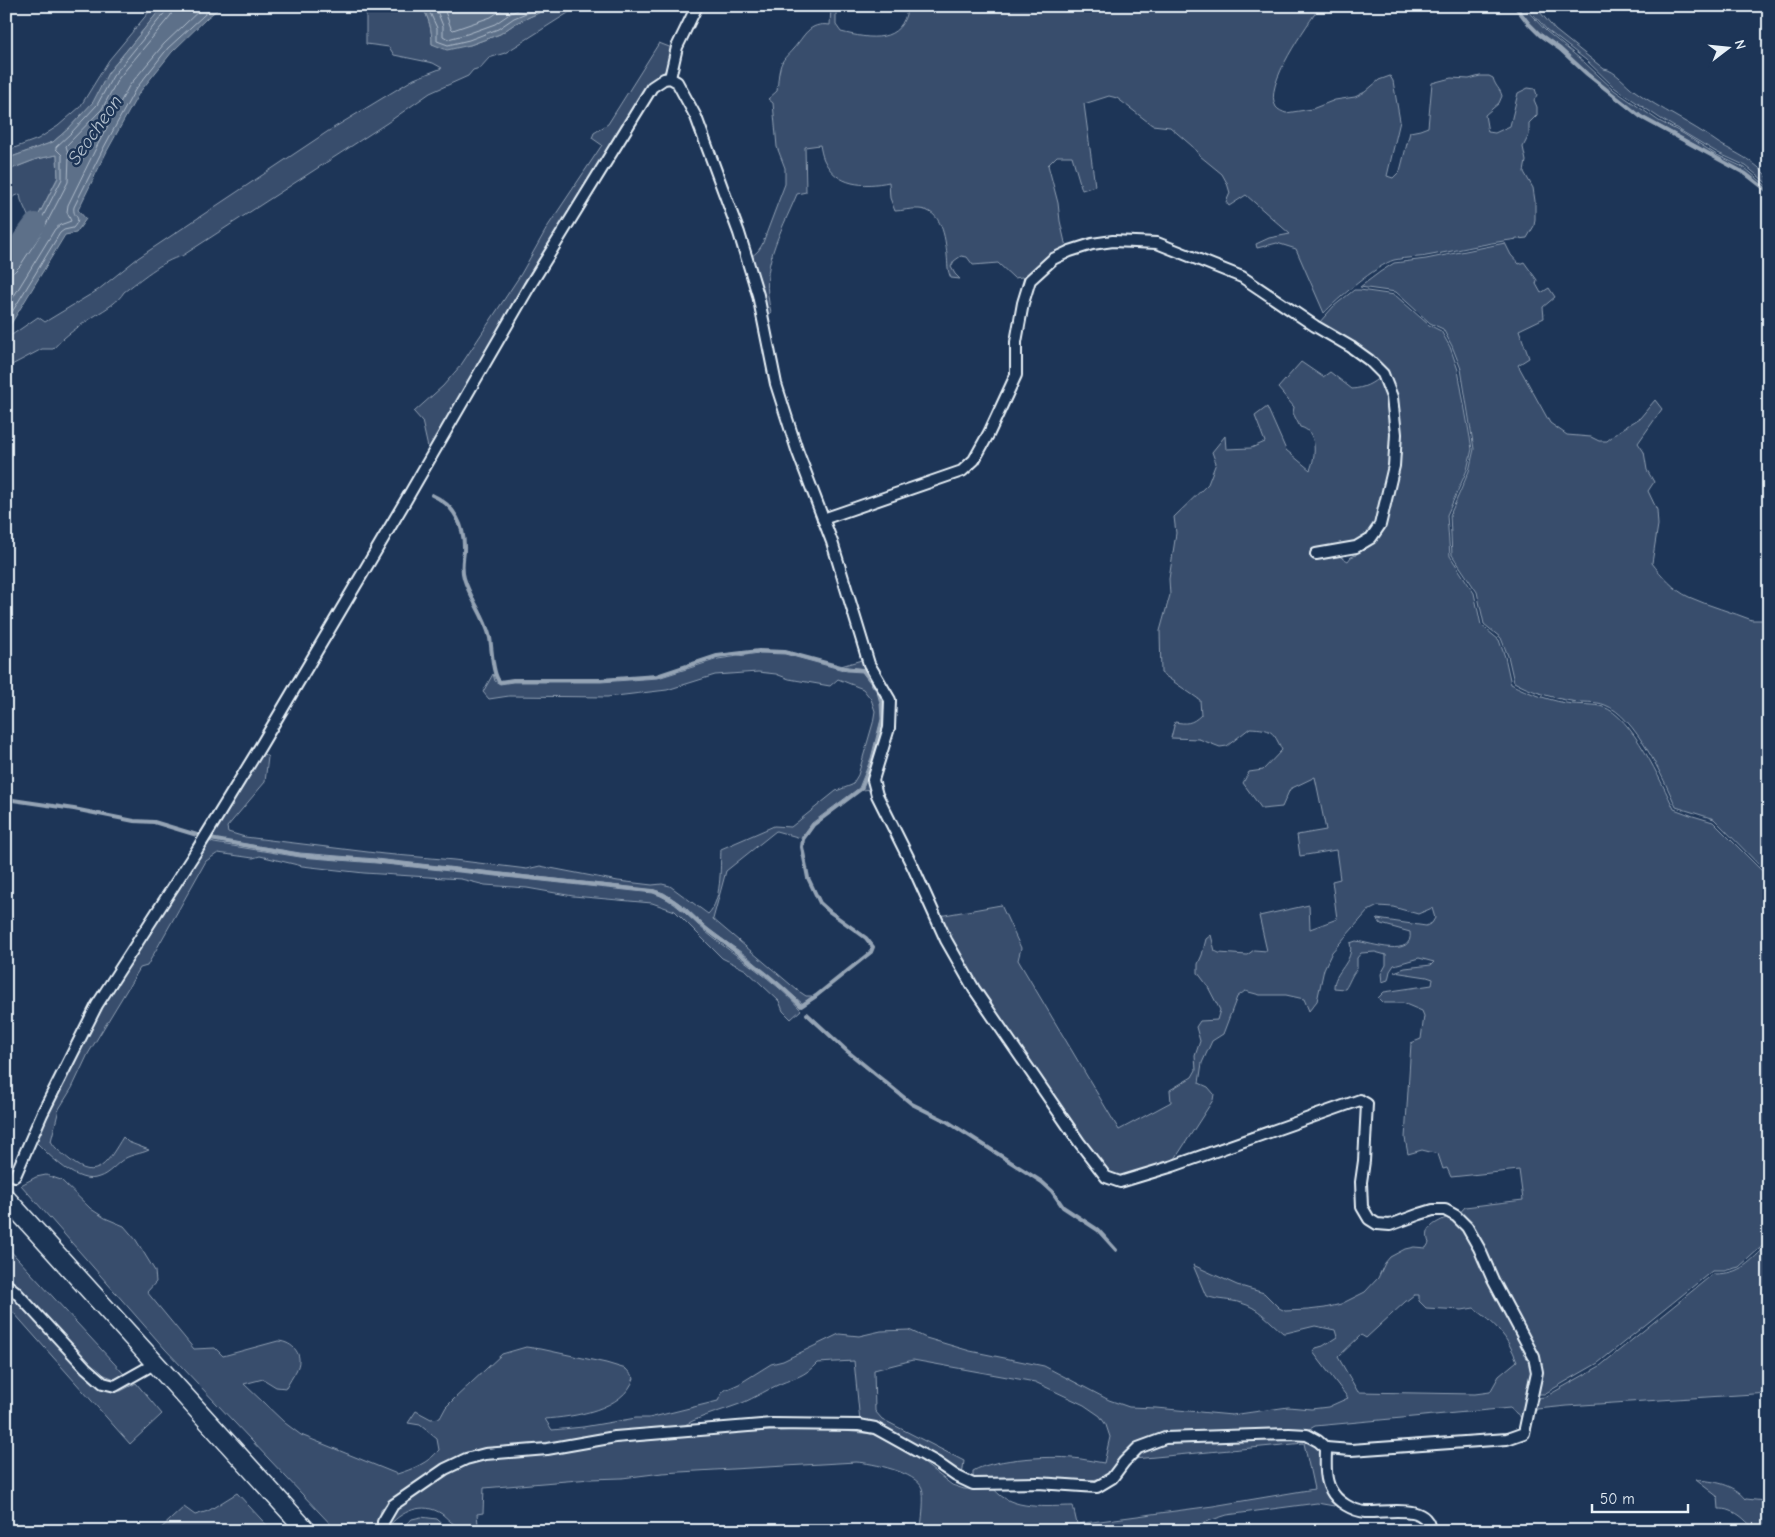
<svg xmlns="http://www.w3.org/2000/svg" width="1775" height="1537" font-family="'Comic Neue',sans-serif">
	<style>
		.green { fill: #374d6c; stroke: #909fb2; fill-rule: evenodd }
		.water { fill: #5d7089; stroke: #95a4b5 }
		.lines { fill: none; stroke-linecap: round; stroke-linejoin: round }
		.shore { stroke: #b0bdcc; stroke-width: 1 }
		.stream { stroke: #95a4b5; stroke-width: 4 }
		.river { stroke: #5d7089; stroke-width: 22 }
		.street-tunnel { stroke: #3b516f; stroke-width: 10; stroke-dasharray: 10 5; stroke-linecap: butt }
		.street-casing { stroke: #e8f1f8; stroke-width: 14 }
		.highway-casing { stroke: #e8f1f8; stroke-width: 21 }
		.street { stroke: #1d3557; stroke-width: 10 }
		.highway { stroke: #1d3557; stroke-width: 18 }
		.labels { text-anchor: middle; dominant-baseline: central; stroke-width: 5; stroke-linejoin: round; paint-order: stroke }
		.water-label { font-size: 19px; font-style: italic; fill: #b7c4d1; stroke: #1d3557 }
	</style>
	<rect width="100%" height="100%" fill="#1d3557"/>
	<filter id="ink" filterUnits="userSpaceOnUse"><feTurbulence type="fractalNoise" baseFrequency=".02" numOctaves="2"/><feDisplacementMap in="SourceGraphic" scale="10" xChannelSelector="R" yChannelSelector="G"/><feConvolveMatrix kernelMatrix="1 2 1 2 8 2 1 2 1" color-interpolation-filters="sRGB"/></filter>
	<g filter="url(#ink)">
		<g class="green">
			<path d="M 154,6 L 163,6 L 108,73 L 94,102 L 68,129 L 53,142 L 6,159 L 6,151 L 38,139 L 58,126 L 80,107 L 109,60 Z"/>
			<path d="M 369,6 L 422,6 C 429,19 432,29 432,44 L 470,45 L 500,34 L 516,23 L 554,6 L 579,6 L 505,53 L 489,58 L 480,68 L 473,70 L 468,76 L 430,93 L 387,123 L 182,256 C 163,260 139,281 124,292 C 118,302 106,309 96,315 C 81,325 65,335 53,349 L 42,349 L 6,368 L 6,339 L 38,317 L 45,322 L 98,290 L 138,258 L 330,130 L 414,79 L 442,68 L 433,63 L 394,55 L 389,47 L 366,44 L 366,14 Z"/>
			<path d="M 831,6 L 836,6 L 836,25 L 841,32 C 870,39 902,45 908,6 L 1320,6 C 1308,25 1262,86 1276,107 C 1278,110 1283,112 1286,113 L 1312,109 L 1335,100 L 1355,97 L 1365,92 L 1379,80 L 1390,76 L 1393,81 L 1400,121 L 1387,176 L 1393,178 L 1400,171 L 1410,132 L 1420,130 L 1428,127 L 1432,83 L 1451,78 L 1469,79 L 1480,76 L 1489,76 L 1493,78 C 1496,88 1500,88 1502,96 L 1499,103 L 1485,115 L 1488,132 L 1495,133 L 1510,126 L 1518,93 L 1528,88 L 1535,89 L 1537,95 L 1534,100 L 1537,107 L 1537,115 L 1529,123 L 1529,135 L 1523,147 L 1526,161 L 1524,172 L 1533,188 L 1535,201 L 1535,219 L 1534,226 L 1527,238 C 1495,241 1464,249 1432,255 C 1420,258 1406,257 1394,260 C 1377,265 1336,300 1324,313 L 1296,249 L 1277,243 L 1257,248 L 1256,244 L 1269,238 L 1290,234 L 1246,195 L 1229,206 L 1226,202 L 1230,193 L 1227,183 L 1222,174 L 1200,156 L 1192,146 L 1170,127 L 1152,125 L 1117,98 L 1109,96 L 1084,104 L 1095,186 L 1082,190 L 1072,156 L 1057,156 L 1048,165 L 1058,203 L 1060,221 L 1066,247 L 1050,258 L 1026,281 L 1022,277 L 1014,278 L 998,263 L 973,265 L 967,257 L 961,256 L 954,261 L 951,267 L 955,274 L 960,279 L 951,278 C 947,270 948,264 947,255 C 945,237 942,210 919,209 C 911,208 902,211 895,211 L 890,198 L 889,182 C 864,187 837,187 824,160 C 822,156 821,150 820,145 L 805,147 L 806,192 L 797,194 C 780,235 759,266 771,312 L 765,320 L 749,259 L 758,251 L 762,245 L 785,184 L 785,168 L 777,147 L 773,103 L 768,99 L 777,91 C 778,84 778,75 780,68 C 782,59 788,55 793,49 C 805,36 808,22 830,25 Z"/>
			<path d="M 1516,6 L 1523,6 L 1546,31 L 1584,62 L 1614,90 L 1659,121 L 1684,134 L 1717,155 L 1745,168 L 1769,188 L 1769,191 L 1746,173 L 1642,116 L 1587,74 L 1561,48 L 1541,34 L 1529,23 Z"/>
			<path d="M 1526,6 L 1535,6 L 1555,30 L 1604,69 C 1615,70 1626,85 1635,91 C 1661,110 1691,123 1717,142 C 1730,151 1769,166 1769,185 L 1746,166 L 1718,153 L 1661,119 L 1615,88 L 1586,60 L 1547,30 Z"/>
			<path d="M 659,43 L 672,48 L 665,71 L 650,83 L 526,279 L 429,452 L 422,421 L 414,412 L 443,386 L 461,365 L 521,274 L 548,226 L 602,145 L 592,138 L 594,133 L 608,124 Z"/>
			<path d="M 57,155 L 58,177 L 33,226 L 6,265 L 6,246 L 29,218 L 21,200 L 20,194 L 6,200 L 6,171 L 37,159 Z"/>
			<path d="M 1505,243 L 1511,255 L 1519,264 L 1524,262 L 1537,280 L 1536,284 L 1541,293 L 1549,288 L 1555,297 L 1543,307 L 1544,318 L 1519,330 L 1529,358 L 1518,365 L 1550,423 L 1567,435 L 1591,437 L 1599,441 L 1607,441 L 1619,431 L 1640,418 L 1655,400 L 1662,409 L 1638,443 L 1644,452 L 1647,470 L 1654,482 L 1648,491 L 1657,510 L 1658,525 L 1652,563 C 1661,575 1675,591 1689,597 C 1709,606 1732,612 1752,620 L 1762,620 L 1769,616 L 1769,875 L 1714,819 L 1676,807 C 1664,779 1635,716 1605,705 C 1596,701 1582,703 1571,701 C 1553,698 1529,691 1514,682 L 1508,656 L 1501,638 L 1484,624 L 1477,592 L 1452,555 L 1450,515 L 1469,471 L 1474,449 L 1461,369 L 1452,346 L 1443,329 L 1430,323 L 1396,292 L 1360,287 L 1380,272 L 1394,263 L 1426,259 Z"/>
			<path d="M 1354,290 L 1360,290 L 1395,295 L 1429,325 L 1441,331 L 1450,347 L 1458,370 L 1472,449 L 1467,470 L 1447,515 L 1450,556 L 1474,593 L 1481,625 L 1499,640 L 1505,657 L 1511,684 C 1527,693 1554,702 1573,704 C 1582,705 1594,704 1603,707 C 1631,715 1662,783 1674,809 L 1693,816 L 1713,822 L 1769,878 L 1769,1240 L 1739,1267 L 1724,1271 L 1712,1271 L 1598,1363 L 1544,1394 L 1535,1394 L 1541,1368 L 1538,1355 L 1501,1288 L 1472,1229 L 1458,1215 L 1465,1207 L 1523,1200 L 1519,1170 L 1451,1177 L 1447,1168 L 1443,1169 L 1438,1154 L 1422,1150 L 1408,1154 L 1405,1138 L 1411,1043 L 1421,1039 L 1424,1016 L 1422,1011 L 1403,1003 L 1383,1003 L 1378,998 L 1384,992 L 1432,985 L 1433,979 L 1427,977 L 1394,972 L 1405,968 L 1431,965 L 1434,962 L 1419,958 L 1394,965 L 1390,971 L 1388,980 L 1382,982 L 1381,974 L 1386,965 L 1386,955 L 1375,952 L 1361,953 L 1357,958 L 1357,969 C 1351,975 1350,982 1345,989 L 1334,988 C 1333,972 1355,962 1350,943 L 1356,941 C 1371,943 1414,959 1410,932 L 1381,924 L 1377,919 L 1426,926 L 1432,923 L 1435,918 L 1432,908 L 1418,914 L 1393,907 L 1378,906 L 1368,911 L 1332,952 L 1324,969 L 1317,1001 L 1309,1011 L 1304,999 L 1286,995 L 1260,995 L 1245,991 L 1237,997 L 1223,1034 L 1212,1041 L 1202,1063 L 1199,1083 L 1208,1087 L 1214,1094 L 1213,1100 L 1175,1159 L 1168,1165 L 1125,1177 L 1118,1177 L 1105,1170 C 1047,1087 981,1008 939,916 L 1001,905 L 1021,948 L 1018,960 L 1119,1130 L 1171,1102 L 1170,1090 L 1192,1077 L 1196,1070 L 1195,1056 L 1200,1041 L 1196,1027 L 1200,1021 L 1217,1020 L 1220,1010 L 1207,985 L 1198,973 L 1198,964 L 1202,955 L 1206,939 L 1211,935 L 1215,951 L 1219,953 L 1247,955 L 1254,950 L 1267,951 L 1259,916 L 1309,905 L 1310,929 L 1337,919 L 1332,881 L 1340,879 L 1336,850 L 1300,856 L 1297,835 L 1326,830 L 1315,777 L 1290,789 L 1282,807 L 1262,809 L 1243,783 L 1249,772 L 1263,770 L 1282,750 C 1273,731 1272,729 1250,728 L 1227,746 L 1220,747 L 1199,739 L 1171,738 L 1175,722 C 1186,724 1192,724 1201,715 L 1200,700 L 1161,673 L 1160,631 L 1170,595 L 1169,579 L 1176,533 L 1174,517 L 1208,484 L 1216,463 L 1212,452 L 1225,436 L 1226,449 L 1251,448 L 1265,442 L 1255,416 L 1267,407 L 1286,450 L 1310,470 C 1316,456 1318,431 1300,427 L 1293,413 L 1294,407 L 1278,388 L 1301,362 L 1323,377 L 1330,372 L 1352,389 C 1364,388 1372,384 1381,376 C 1384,382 1388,390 1390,397 C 1398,423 1391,521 1367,538 C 1351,549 1333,546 1316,552 L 1318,557 L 1337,555 L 1348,561 L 1351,557 L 1356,555 L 1356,550 C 1365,547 1375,541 1380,532 C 1384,524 1385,512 1387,503 C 1397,462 1410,411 1385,373 C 1370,350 1340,337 1318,324 L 1334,306 Z"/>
			<path d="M 759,653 L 785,654 L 847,671 L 862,672 L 877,692 L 880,703 L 881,719 L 871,758 L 859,788 L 812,823 L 801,838 L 776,831 L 726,871 L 713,919 L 797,990 L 806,996 L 812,996 L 803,1004 L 748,957 L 708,929 L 686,908 L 664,893 L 654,890 L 376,859 L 300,853 L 215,839 L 211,837 L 210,835 L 261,752 L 268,757 L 265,782 L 227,827 L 228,832 L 245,837 L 384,854 L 454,860 L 527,869 L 540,866 L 618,881 L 652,885 L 662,884 L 670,886 L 708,914 C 722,901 720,868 721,849 L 774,826 L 791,827 L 836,791 L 852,785 L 858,775 L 873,723 L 875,711 L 871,699 L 863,689 L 838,679 L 830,686 L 789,679 L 776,674 L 758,672 L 715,675 L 667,690 L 607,697 L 509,696 L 489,699 L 483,692 L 493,674 L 495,681 L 500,684 L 513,682 L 601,682 L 658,678 L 718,659 Z"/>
			<path d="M 865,659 L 888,698 L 887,726 L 872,789 L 862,790 C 872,764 893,719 880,691 C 876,683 869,676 864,669 L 841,666 Z"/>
			<path d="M 209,841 L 214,843 L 300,857 L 376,863 L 653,893 C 675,900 688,917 706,932 C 737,958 774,978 801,1010 L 791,1019 L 783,1011 L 779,1001 L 746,970 L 722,958 L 675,911 L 652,903 L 573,896 L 527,888 L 485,885 L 461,879 L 364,873 L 302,866 L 260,856 L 253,858 L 218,853 L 206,861 L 147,966 L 140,968 L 88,1054 L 72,1088 L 59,1109 L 51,1141 C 55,1149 63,1154 70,1160 C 98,1183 108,1161 123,1137 L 128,1142 L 149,1150 C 141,1154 132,1154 124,1159 C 116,1164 109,1174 99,1177 C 78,1186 49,1155 35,1141 L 66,1076 L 100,1011 Z"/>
			<path d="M 46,1175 L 61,1180 L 91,1209 L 105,1218 L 124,1226 L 136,1240 L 155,1271 L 156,1282 L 147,1292 L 194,1349 L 215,1348 L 223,1356 L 278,1341 C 293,1342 305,1355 296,1371 C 293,1377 289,1382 286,1388 L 276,1387 L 263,1379 L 244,1384 L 285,1423 L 301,1435 L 397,1474 C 413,1469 428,1463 439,1450 L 437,1439 L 420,1425 L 408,1423 L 416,1411 L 431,1419 L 440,1418 L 446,1407 L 454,1399 L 502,1354 L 526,1347 L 541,1349 L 606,1363 L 626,1369 L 634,1378 C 624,1410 573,1417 545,1419 L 552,1430 L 583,1427 L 636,1418 L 649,1418 L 718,1401 L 723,1391 L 739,1384 L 771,1364 L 783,1361 L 839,1334 L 859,1336 L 881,1331 L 909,1330 L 926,1338 L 970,1351 L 1044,1366 L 1109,1400 L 1129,1407 L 1156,1408 L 1232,1415 L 1288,1407 L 1311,1409 L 1328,1407 L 1348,1398 L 1313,1352 L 1316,1348 L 1323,1346 L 1337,1337 L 1335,1330 L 1315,1326 L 1286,1333 L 1283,1333 C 1270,1322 1258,1307 1241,1303 C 1229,1299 1220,1301 1206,1296 L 1193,1265 L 1237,1285 L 1264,1293 L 1279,1308 L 1285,1311 L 1308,1310 L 1325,1308 L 1341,1304 L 1365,1292 L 1378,1278 L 1385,1263 L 1390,1257 L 1405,1249 L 1414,1247 L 1426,1248 L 1429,1243 C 1423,1227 1436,1223 1448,1217 L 1462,1225 L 1530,1355 L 1532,1371 L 1522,1418 L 1510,1408 L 1315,1426 L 1306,1431 L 1158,1436 L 1109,1476 C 1090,1483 1072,1479 1051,1479 C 1025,1479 999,1480 973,1481 L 973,1471 C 994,1458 1056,1455 1081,1459 C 1089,1460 1096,1462 1104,1463 L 1110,1437 L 1106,1425 L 1100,1416 L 1084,1405 L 1035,1382 L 913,1360 L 874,1370 L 875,1411 L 882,1419 L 964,1461 L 962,1476 L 860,1422 L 854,1361 L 817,1363 C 804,1377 796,1377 780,1384 C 764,1391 750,1401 734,1406 C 715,1413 697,1417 680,1428 L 441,1466 L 387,1503 L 381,1510 L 377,1531 L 337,1531 L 165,1349 L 21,1185 L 36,1177 ZM 1414,1295 L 1419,1295 L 1419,1301 L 1426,1308 L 1462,1310 L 1474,1308 C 1496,1324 1507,1336 1517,1361 L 1499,1376 L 1490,1392 L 1475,1394 L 1358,1392 L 1338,1357 L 1361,1335 L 1366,1338 L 1405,1302 Z"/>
			<path d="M 1769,1244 L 1769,1393 L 1567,1406 L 1537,1409 L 1531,1419 L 1534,1398 L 1545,1397 L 1600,1366 L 1713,1274 C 1743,1274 1748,1262 1769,1244 Z"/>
			<path d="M 6,1246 L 124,1374 L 115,1379 L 102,1374 L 82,1358 L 6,1277 Z"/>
			<path d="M 6,1289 L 109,1390 L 121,1391 L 136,1383 L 162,1414 L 130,1444 L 6,1304 Z"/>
			<path d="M 826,1429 L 872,1434 L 912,1454 L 952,1485 L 964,1489 L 994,1489 C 1011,1511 1048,1506 1073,1506 L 1077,1524 L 1213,1506 L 1314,1489 L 1304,1443 L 1134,1459 L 1143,1451 L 1166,1442 L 1306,1437 L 1320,1447 L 1335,1502 L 1334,1506 L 1317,1503 L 1227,1515 L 1177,1531 L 920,1531 C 922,1524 925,1495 922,1488 C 916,1472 872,1463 856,1462 L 662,1473 L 622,1478 L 590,1479 L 484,1488 L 483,1513 L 477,1514 L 478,1524 C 472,1525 465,1527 458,1526 C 452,1524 447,1518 442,1514 C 423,1501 401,1511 387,1528 L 388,1520 L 393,1510 L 438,1478 L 470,1461 L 616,1442 L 724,1433 Z"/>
			<path d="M 1696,1480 C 1714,1481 1734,1484 1746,1499 L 1765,1501 L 1766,1509 L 1769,1510 L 1769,1531 C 1748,1531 1748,1517 1731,1511 C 1727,1509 1722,1509 1719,1509 L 1718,1497 Z"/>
			<path d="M 237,1493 L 272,1531 L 6,1531 L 6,1526 L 158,1531 L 184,1507 L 195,1515 L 208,1511 Z"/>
			<path d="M 421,1517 L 437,1519 L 450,1531 L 398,1531 L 412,1519 Z"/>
		</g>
		<g class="water">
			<path d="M 163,6 L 222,6 L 208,17 L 172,52 L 139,93 L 107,151 L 78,210 L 86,219 L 76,233 L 65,235 L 6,332 L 6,265 L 33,226 L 58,178 L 57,155 L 37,159 L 6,171 L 6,159 L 53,142 L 68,129 L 93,102 L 108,73 Z"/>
			<path d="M 422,6 L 554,6 L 516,23 L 500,34 L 470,45 L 447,50 L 432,44 C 432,29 429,19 422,6 Z"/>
		</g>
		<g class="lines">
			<g class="shore">
				<path d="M 427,6 L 437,28 L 437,41 L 448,45 L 469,40 L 498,29 L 514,18 L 543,6"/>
				<path d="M 435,6 L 443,26 L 443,36 L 448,39 L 467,34 L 495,24 L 511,13 L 527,6"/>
				<path d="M 443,6 L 451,28 L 453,30 L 491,17 L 507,6"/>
				<path d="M 92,132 L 94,136 L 81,162 L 78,163 L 75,148 Z"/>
				<path d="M 6,267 L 11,267 L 15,263 L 37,228 L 62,179 L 62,155 L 56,149 L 56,147 L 71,133 L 97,105 L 113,76 L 166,11 L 167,6"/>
				<path d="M 6,274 L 14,272 L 20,266 L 42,232 L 68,182 L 69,156 L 66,146 L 102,109 L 118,79 L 171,15 L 173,6"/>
				<path d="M 6,309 L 55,229 L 60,225 L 71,221 L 67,212 L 68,205 L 97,146 L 129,86 L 164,44 L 204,6"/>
				<path d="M 6,322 L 60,233 L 64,230 L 73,228 C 84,215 72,219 74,207 L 103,149 L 135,90 L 168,48 L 214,6"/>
			</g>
			<g class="stream">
				<path d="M 1515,6 L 1529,24 L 1540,35 L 1560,49 L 1587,74 L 1641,117 L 1746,174 L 1769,192"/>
				<path d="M 1769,297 L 1766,302 L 1769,313"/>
				<path d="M 6,799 L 74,809 L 134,821 L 154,822 L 197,835"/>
				<path d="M 210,839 L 300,855 L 376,861 L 653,891 C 677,898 690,917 709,931 C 740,955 774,977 801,1006 L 816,996 L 871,952 L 873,947 L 866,938 L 830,912 L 820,903 L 808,878 L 802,847 L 803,839 L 813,825 L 861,789 L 873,759 L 883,719 L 882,703 L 879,691 L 863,670 L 848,669 L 785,652 L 759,651 L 717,656 L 657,676 L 601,680 L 513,680 L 500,682 C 492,676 492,648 490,638 C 485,616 470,599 464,578 C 461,568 463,561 464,551 C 465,527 455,505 432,495"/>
				<path d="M 807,1014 L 847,1051 L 912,1104 L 948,1122 L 1042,1182 L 1052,1191 L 1063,1207 L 1098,1230 L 1116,1250"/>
			</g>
			<path class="river" d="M 6,264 L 35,224"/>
			<path class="street-tunnel" d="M 6,1196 L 15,1176"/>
			<defs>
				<g id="street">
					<path d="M 670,78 L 677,47 L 697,6"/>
					<path d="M 823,519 L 962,471 L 974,460 L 989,433 L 1016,375 L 1016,342 L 1023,303 L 1030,280 L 1053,259 L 1070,251 L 1092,244 L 1113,241 L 1157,243 L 1242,277 L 1315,326 L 1351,347 L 1369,360 L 1383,374 L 1392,397 L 1396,434 L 1394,466 L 1380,525 L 1371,538 L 1356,547 L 1316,554"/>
					<path d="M 15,1176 L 42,1114 L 97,1005 L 197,850 L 260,747 L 406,500 L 529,287 L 652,87 L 664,79 L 670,78 L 677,82 L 696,117 L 739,233 L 758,295 L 776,384 L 797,450 L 832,542 L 869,664 L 890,700 L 889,728 L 873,780 L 877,795 L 913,867 L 946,940 L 974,989 L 1079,1142 L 1106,1177 L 1120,1182 L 1173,1166 L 1360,1100 L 1367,1104 L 1364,1161 L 1361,1182 L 1362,1207 L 1369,1219 L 1377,1224 L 1390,1225 L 1420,1214 L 1433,1210 L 1445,1210 L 1456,1216 L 1467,1227 L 1479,1248 L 1493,1280 L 1534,1357 L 1537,1372 L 1524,1433 L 1507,1439 L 1351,1450 L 1326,1448 L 1318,1441 L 1307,1435 L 1289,1434 L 1165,1438 L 1138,1448 L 1124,1462 L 1112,1478 L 1097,1487 L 1038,1483 L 973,1484 L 956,1476 L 936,1462 L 875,1428 L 859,1425 L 772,1424 L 615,1437 L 547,1449 L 485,1454 L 466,1459 L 445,1469 L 393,1505 L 383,1522 L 383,1531"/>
					<path d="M 6,1284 L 15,1291 L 86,1368 L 103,1383 L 115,1386 L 156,1363"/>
					<path d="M 1326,1448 C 1326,1461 1324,1478 1331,1490 C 1337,1502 1353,1511 1366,1512 C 1385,1513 1428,1502 1430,1531"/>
				</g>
				<path id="highway" d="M 6,1198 L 307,1531"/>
			</defs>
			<use href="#street" class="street-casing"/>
			<use href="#highway" class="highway-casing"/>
			<use href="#street" class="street"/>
			<use href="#highway" class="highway"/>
		</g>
	</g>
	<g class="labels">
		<g class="water-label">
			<text transform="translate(95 130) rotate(-55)">Seocheon</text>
		</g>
	</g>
	<rect width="1775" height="1537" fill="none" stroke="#1d3557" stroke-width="25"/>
	<rect x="12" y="12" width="1750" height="1512" fill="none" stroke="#e8f1f8" stroke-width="2" filter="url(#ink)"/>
	<g transform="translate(1728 48) rotate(74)" stroke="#1d3557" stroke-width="4" paint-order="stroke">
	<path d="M0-4L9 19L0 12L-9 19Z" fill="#e8f1f8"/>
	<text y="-8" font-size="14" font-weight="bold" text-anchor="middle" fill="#e8f1f8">N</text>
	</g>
	<path d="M1592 1504v8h96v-8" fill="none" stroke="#e8f1f8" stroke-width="2.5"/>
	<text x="1600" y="1504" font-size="15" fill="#e8f1f8" stroke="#1d3557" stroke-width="4" paint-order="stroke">50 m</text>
</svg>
